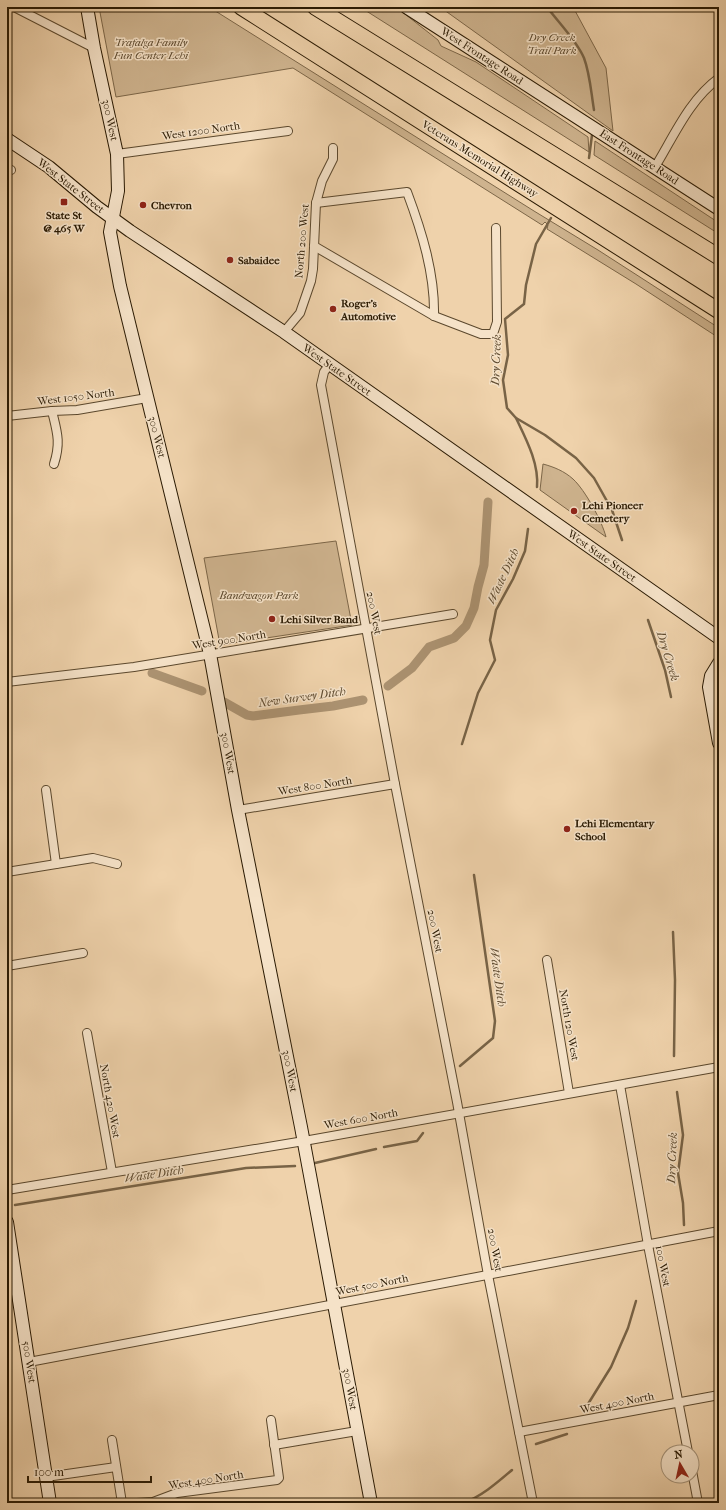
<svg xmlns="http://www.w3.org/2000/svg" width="726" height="1510" font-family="'IM FELL French Canon',serif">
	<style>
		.green { fill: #ceb38e; stroke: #7c6648 }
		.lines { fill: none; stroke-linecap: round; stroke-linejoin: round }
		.stream { stroke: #786346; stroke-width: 2.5 }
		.canal { stroke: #ac9372; stroke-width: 9 }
		.street-casing { stroke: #5b482d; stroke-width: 10 }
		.secondary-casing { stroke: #2a1a03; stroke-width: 14 }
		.highway-casing { stroke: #2a1a03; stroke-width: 17 }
		.street { stroke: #f5e2c8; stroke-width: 8 }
		.secondary { stroke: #f5e2c8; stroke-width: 12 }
		.highway { stroke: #efd2ab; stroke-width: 15 }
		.poi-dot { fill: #8f2418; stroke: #f5e2c8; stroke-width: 1.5 }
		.labels { text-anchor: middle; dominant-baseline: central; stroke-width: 3; stroke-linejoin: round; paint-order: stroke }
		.park-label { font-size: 11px; font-style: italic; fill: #5b482d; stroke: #f5e2c8 }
		.street-label { font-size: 11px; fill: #2a1a03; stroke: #f5e2c8 }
		.poi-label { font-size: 11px; font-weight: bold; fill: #2a1a03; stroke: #f5e2c8; text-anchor: start }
		.water-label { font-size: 12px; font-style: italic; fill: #5e4a2f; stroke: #f5e2c8 }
	</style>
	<rect width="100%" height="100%" fill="#efd2ab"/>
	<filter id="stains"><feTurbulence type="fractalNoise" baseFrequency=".005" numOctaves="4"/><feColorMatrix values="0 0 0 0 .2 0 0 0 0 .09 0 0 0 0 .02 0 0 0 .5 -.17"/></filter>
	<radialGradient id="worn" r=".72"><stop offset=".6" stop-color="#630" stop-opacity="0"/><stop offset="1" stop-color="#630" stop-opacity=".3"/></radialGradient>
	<g class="green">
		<path d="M 99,7 L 209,7 L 534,211 L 598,250 L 719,328 L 719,338 L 636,284 L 547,229 L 548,225 L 545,222 L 542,225 L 293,68 L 116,97 Z"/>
		<path d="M 360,7 L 396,7 L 438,40 L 441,46 L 476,62 L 588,137 L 589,152 Z"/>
		<path d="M 440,7 L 573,7 L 606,68 L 613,131 Z"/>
		<path d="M 595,141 L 719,223 L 719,234 L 594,155 Z"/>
		<path d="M 543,464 C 554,467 564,471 573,479 C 585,490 602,521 606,537 L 540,490 Z"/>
		<path d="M 336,541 L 352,625 L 220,645 L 204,558 Z"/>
	</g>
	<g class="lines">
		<g class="stream">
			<path d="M 547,7 C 558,22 577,41 584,58 C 590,74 591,92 594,110"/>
			<path d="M 589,158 L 592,135"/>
			<path d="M 551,218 L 536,244 L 526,285 L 524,304 L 505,319 L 508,355 L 503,380 L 507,408 L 516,418 L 545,435 L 576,458 L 594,478 L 612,510 L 622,540"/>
			<path d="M 516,418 C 526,439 539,463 537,487"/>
			<path d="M 648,620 L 665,670 L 671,697"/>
			<path d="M 462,744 L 478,693 L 495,660 L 490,640 L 496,610 L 513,579 L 525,551 L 528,529"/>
			<path d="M 673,932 L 675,980 L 674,1056"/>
			<path d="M 460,1066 L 493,1038 L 495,1021 L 474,875"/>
			<path d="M 677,1092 L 683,1135 L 678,1173 L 683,1203 L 684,1225"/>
			<path d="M 384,1147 L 417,1141 L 423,1133"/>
			<path d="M 315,1163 L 376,1149"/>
			<path d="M 15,1205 L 246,1168 L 295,1166"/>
			<path d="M 588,1404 L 611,1367 L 628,1328 L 636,1301"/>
			<path d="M 536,1444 L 567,1434"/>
			<path d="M 463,1503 C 481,1497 498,1482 512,1470"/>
		</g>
		<g class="canal">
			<path d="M 152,673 L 202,691"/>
			<path d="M 388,686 L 412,668 L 429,647 L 454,638 L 466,626 L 474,608 L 478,587 L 484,565 L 488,502"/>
			<path d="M 224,702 L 247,715 L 253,716 L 299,710 L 333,706 L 363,700"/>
		</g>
		<defs>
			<g id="street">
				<path d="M 14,7 L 94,48"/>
				<path d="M 117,154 L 288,131"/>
				<path d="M 655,167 C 674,136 689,100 719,78"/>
				<path d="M 7,171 L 11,170"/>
				<path d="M 316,203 L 407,192 C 422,232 435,274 434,316"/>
				<path d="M 314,246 L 434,316 L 481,334 L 493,334 L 497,322 L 496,228"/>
				<path d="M 284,332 L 300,313 L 311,281 L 313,269 L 316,203 L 322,181 L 333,159 L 333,148"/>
				<path d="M 329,365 L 324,372 L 321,385 L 395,784 L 457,1102 L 488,1275 L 533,1503"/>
				<path d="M 52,411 C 57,432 61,442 54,464"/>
				<path d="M 7,416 L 52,411 L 77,410 L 147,398"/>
				<path d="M 7,682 L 134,667 L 453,614"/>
				<path d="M 46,790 L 56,864"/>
				<path d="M 238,810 L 395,784"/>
				<path d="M 7,872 L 93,858 L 117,864"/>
				<path d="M 547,960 L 569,1093"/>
				<path d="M 7,966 L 83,953"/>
				<path d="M 87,1033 L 112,1172"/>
				<path d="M 620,1085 L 648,1245 L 688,1452"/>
				<path d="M 7,1190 L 304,1141 L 719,1067"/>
				<path d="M 29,1362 L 719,1231"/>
				<path d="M 519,1432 L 719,1395"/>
				<path d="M 112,1440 L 122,1503"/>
				<path d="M 274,1445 L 357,1431"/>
				<path d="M 692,1471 L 698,1503"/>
				<path d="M 46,1477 L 116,1467"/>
				<path d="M 137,1503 L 153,1502 L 177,1493 L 277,1480 L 279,1478 L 271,1420"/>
			</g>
			<g id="secondary">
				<path d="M 87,7 L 94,48 L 117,154 L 118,191 L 110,232 L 120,286 L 210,654 L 238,810 L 301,1127 L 371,1503"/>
				<path d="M 406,7 L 719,209"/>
				<path d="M 7,139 L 49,167 L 97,207 L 130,231 L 284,332 L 719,638"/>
				<path d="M 719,663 L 711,676 L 709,687 L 719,743"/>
				<path d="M 7,1222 L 50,1503"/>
			</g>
			<g id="highway">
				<path d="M 241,7 L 719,311"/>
				<path d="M 315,7 L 719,257"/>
			</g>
		</defs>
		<use href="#street" class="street-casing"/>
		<use href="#secondary" class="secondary-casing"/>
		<use href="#highway" class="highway-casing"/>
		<use href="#street" class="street"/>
		<use href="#secondary" class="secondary"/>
		<use href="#highway" class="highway"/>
	</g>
	<g class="poi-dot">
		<rect x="60" y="198" width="8" height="8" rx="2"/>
		<circle cx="143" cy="205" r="4"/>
		<circle cx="230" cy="260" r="4"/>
		<circle cx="333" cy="309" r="4"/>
		<circle cx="574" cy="511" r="4"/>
		<circle cx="272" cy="619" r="4"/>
		<circle cx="567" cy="829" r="4"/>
	</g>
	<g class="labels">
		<g class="park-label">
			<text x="552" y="37">Dry Creek<tspan x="552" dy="13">Trail Park</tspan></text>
			<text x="151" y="42">Trafalga Family<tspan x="151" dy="13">Fun Center Lehi</tspan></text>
			<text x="259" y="595">Bandwagon Park</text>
		</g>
		<g class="street-label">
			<text transform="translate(482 56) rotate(33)">West Frontage Road</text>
			<text transform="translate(110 120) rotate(78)">300 West</text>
			<text transform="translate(201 131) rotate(-8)">West 1200 North</text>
			<text transform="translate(639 157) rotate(33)">East Frontage Road</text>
			<text transform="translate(480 159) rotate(32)">Veterans Memorial Highway</text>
			<text transform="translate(71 186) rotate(38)">West State Street</text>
			<text transform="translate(302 241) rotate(-85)">North 200 West</text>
			<text transform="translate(337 370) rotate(35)">West State Street</text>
			<text transform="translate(76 397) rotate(-7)">West 1050 North</text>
			<text transform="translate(157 437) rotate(76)">300 West</text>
			<text transform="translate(602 556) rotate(35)">West State Street</text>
			<text transform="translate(374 613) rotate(79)">200 West</text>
			<text transform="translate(229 640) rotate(-9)">West 900 North</text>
			<text transform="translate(228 753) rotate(80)">300 West</text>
			<text transform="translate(315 786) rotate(-9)">West 800 North</text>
			<text transform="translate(435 931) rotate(79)">200 West</text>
			<text transform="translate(569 1025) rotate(80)">North 120 West</text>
			<text transform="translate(290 1071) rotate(79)">300 West</text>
			<text transform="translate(110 1101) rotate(80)">North 420 West</text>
			<text transform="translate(361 1119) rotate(-10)">West 600 North</text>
			<text transform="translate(495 1250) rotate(80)">200 West</text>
			<text transform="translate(663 1266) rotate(79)">100 West</text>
			<text transform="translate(372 1285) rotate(-11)">West 500 North</text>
			<text transform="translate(29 1362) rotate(81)">500 West</text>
			<text transform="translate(350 1389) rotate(80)">300 West</text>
			<text transform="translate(617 1403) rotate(-11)">West 400 North</text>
			<text transform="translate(206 1480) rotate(-9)">West 400 North</text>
		</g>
		<g class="poi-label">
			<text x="151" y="205">Chevron</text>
			<text x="64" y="215" text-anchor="middle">State St<tspan x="64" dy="13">@ 465 W</tspan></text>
			<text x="238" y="260">Sabaidee</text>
			<text x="341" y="303">Roger's<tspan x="341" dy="13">Automotive</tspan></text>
			<text x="582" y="505">Lehi Pioneer<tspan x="582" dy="13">Cemetery</tspan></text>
			<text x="280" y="619">Lehi Silver Band</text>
			<text x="575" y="823">Lehi Elementary<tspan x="575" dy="13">School</tspan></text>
		</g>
		<g class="water-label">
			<text transform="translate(496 360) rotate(-88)">Dry Creek</text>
			<text transform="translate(503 576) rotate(-65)">Waste Ditch</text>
			<text transform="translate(668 656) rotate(73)">Dry Creek</text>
			<text transform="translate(302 697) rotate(-8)">New Survey Ditch</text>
			<text transform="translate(498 977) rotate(82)">Waste Ditch</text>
			<text transform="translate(672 1158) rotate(-88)">Dry Creek</text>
			<text transform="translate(154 1174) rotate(-9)">Waste Ditch</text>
		</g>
	</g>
	<rect width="726" height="1510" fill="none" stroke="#efd2ab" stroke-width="24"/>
	<rect x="8" y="8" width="710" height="1494" fill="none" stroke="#2a1a03" stroke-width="2"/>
	<rect x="12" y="12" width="702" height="1486" fill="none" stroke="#2a1a03"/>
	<g transform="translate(680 1464) rotate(351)"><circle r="19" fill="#f5e2c8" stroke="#a49279"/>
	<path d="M0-3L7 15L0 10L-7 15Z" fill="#8f2418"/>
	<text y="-6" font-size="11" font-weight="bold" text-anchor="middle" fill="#2a1a03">N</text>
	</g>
	<path d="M28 1476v6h123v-6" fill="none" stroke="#2a1a03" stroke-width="2"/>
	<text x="34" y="1476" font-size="12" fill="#2a1a03" stroke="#f5e2c8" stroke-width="3" paint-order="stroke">100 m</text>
	<rect width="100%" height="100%" filter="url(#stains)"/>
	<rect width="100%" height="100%" fill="url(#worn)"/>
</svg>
